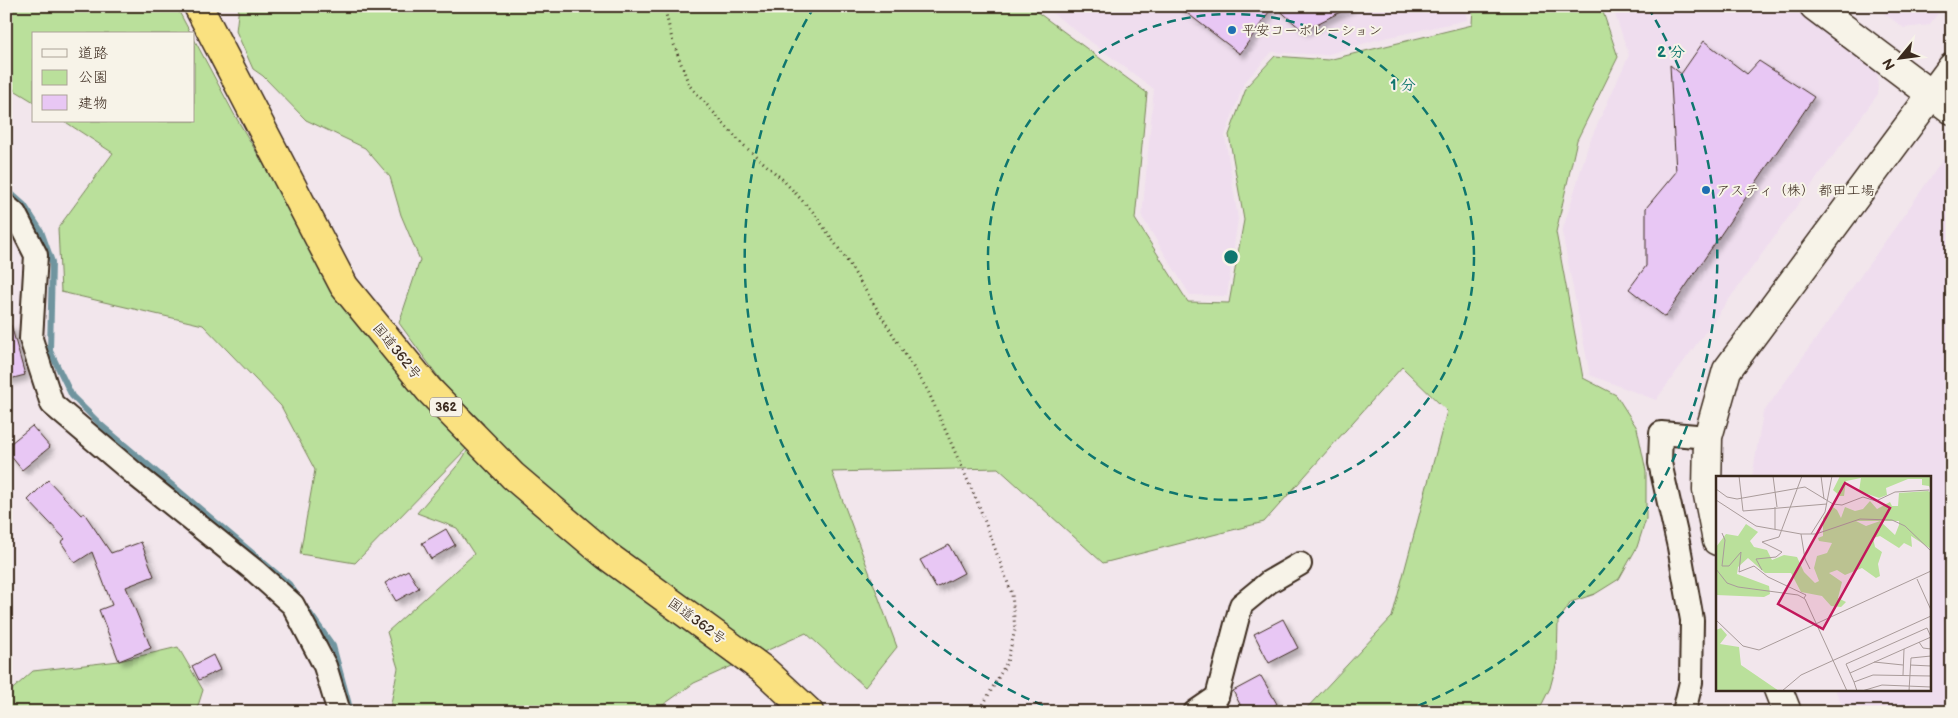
<svg xmlns="http://www.w3.org/2000/svg" width="1958" height="718" font-family="'Balsamiq Sans','Klee One',sans-serif">
	<style>
		.built { fill: #efddee }
		.green { fill: #bae09b; stroke: #7a855c }
		.lines { fill: none; stroke-linecap: round; stroke-linejoin: round }
		.stream { stroke: #70959f; stroke-width: 6 }
		.building { fill: #e8c7f4; stroke: #3b2a1e; filter: url(#shadow) }
		.street-casing { stroke: #3b2a1e; stroke-width: 26 }
		.secondary-casing { stroke: #3b2a1e; stroke-width: 31 }
		.highway-casing { stroke: #3b2a1e; stroke-width: 31 }
		.path { stroke: #3b2a1e; stroke-width: 3; stroke-dasharray: 1 4; stroke-linecap: butt }
		.street { stroke: #f7f3e8; stroke-width: 22 }
		.secondary { stroke: #f7f3e8; stroke-width: 28 }
		.highway { stroke: #fae180; stroke-width: 28 }
		.ring { fill: none; stroke: #0f766e; stroke-width: 2.5; stroke-dasharray: 9 6 }
		.poi-dot { fill: #1f6fb2; stroke: #f7f3e8; stroke-width: 2 }
		.labels { text-anchor: middle; dominant-baseline: central; stroke-width: 4; stroke-linejoin: round; paint-order: stroke }
		.shield { fill: #f7f3e8; stroke: #73665b; stroke-width: 1 }
		.shield-label { font-size: 12px; font-weight: bold; fill: #3b2a1e }
		.poi-label { font-size: 14px; fill: #3b2a1e; stroke: #f7f3e8; text-anchor: start }
		.street-label { font-size: 14px; fill: #3b2a1e; stroke: #f7f3e8 }
		.inset-road { fill: none; stroke: #a99b9a; stroke-width: 1 }
		.view { fill: #c2185b; fill-opacity: 0.15; stroke: #c2185b; stroke-width: 2.5 }
		.inset-edge { fill: none; stroke: #3b2a1e; stroke-width: 2.5 }
		.centre { fill: #0f766e; stroke: #f7f3e8; stroke-width: 2.5 }
		.ring-label { font-size: 15px; text-anchor: middle; font-weight: bold; fill: #0f766e; stroke: #f7f3e8; stroke-width: 4; stroke-linejoin: round; paint-order: stroke }
	</style>
	<defs>
		<filter id="shadow"><feDropShadow dx="4.5" dy="4.5" stdDeviation="2.5" flood-color="#0004"/></filter>
	</defs>
	<rect width="100%" height="100%" fill="#f2e6ec"/>
	<filter id="ink" filterUnits="userSpaceOnUse"><feTurbulence type="fractalNoise" baseFrequency=".02" numOctaves="2"/><feDisplacementMap in="SourceGraphic" scale="10" xChannelSelector="R" yChannelSelector="G"/><feConvolveMatrix kernelMatrix="1 2 1 2 8 2 1 2 1" color-interpolation-filters="sRGB"/></filter>
	<g filter="url(#ink)">
		<g class="built">
			<path d="M 1043,6 L 1467,6 L 1467,20 L 1376,40 L 1326,55 L 1272,52 L 1244,83 L 1225,136 L 1238,219 L 1227,296 L 1190,295 L 1142,217 L 1154,89 Z"/>
			<path d="M 1612,6 L 1798,6 L 1877,64 L 1878,94 L 1656,400 L 1590,375 L 1562,232 L 1589,143 L 1629,55 Z"/>
			<path d="M 1874,6 L 1944,6 L 1929,25 L 1904,28 Z"/>
			<path d="M 1943,160 L 1952,160 L 1952,712 L 1845,712 L 1835,689 L 1929,689 L 1929,477 L 1752,477 L 1763,413 Z"/>
		</g>
		<g class="green">
			<path d="M 6,6 L 176,6 L 191,34 L 34,34 L 34,102 L 6,85 Z"/>
			<path d="M 239,6 L 1029,6 L 1147,93 L 1135,219 L 1188,302 L 1229,303 L 1244,220 L 1229,135 L 1247,86 L 1275,56 L 1328,60 L 1472,25 L 1473,6 L 1601,6 L 1618,57 L 1577,140 L 1556,232 L 1583,378 L 1616,395 L 1637,428 L 1646,471 L 1646,519 L 1637,547 L 1619,579 L 1595,594 L 1571,602 L 1558,622 L 1557,662 L 1550,688 L 1538,712 L 1303,712 L 1392,617 L 1447,411 L 1402,367 L 1264,522 L 1103,563 L 998,468 L 832,472 L 897,647 L 865,687 L 806,633 L 694,683 L 653,712 L 398,712 L 390,708 L 398,668 L 387,632 L 474,554 L 457,528 L 417,513 L 461,461 L 484,424 L 443,383 L 399,323 L 420,260 L 401,215 L 390,177 L 365,148 L 306,120 L 263,76 L 253,69 L 236,31 Z"/>
			<path d="M 194,39 L 234,114 L 341,296 L 471,444 L 355,563 L 300,554 L 315,470 L 281,406 L 203,325 L 61,292 L 58,228 L 113,153 L 64,121 L 194,121 Z"/>
			<path d="M 178,647 L 203,690 L 196,712 L 6,712 L 6,695 L 33,671 L 119,661 Z"/>
		</g>
		<g class="lines">
			<path class="stream" d="M 6,189 L 24,205 L 41,231 L 52,262 L 50,351 L 72,396 L 101,425 L 289,584 L 333,646 L 351,712"/>
		</g>
		<g class="building">
			<path d="M 1178,6 L 1273,6 L 1240,54 Z"/>
			<path d="M 1275,6 L 1352,6 L 1303,31 Z"/>
			<path d="M 1704,41 L 1747,74 L 1759,61 L 1814,97 L 1665,317 L 1629,289 L 1646,266 L 1646,208 L 1676,172 L 1670,65 L 1681,74 Z"/>
			<path d="M 11,325 L 25,375 L 6,380 L 6,326 Z"/>
			<path d="M 32,426 L 50,447 L 22,470 L 6,450 L 6,447 Z"/>
			<path d="M 48,480 L 81,515 L 84,513 L 111,553 L 141,542 L 154,576 L 126,587 L 151,648 L 119,661 L 99,610 L 112,605 L 92,552 L 75,563 L 61,542 L 65,539 L 28,500 Z"/>
			<path d="M 446,529 L 455,545 L 431,559 L 422,543 Z"/>
			<path d="M 949,545 L 964,573 L 936,588 L 920,560 Z"/>
			<path d="M 408,570 L 419,588 L 396,601 L 385,583 Z"/>
			<path d="M 1283,619 L 1298,648 L 1269,663 L 1254,634 Z"/>
			<path d="M 213,655 L 220,670 L 199,680 L 192,666 Z"/>
			<path d="M 1261,676 L 1277,704 L 1262,712 L 1244,712 L 1233,691 Z"/>
		</g>
		<g class="lines">
			<defs>
				<g id="street">
					<path d="M 6,206 L 15,214 L 36,255 L 31,339 L 52,404 L 137,476 L 255,571 L 293,605 L 325,666 L 339,712"/>
					<path d="M 1195,712 L 1217,697 L 1241,605 L 1269,582 L 1300,564"/>
					<path d="M 1684,712 L 1691,682 L 1692,620 L 1679,547 L 1660,463 L 1661,433 L 1708,437"/>
				</g>
				<g id="secondary">
					<path d="M 1814,6 L 1952,110"/>
					<path d="M 1717,541 L 1707,490 L 1708,437 L 1727,370 L 1952,67"/>
					<path d="M 1778,689 L 1787,712"/>
				</g>
				<path id="highway" d="M 198,6 L 344,286 L 429,390 L 513,476 L 606,555 L 765,671 L 809,712"/>
			</defs>
			<use href="#street" class="street-casing"/>
			<use href="#secondary" class="secondary-casing"/>
			<use href="#highway" class="highway-casing"/>
			<path class="path" d="M 664,6 L 672,39 L 689,85 L 741,143 L 782,179 L 813,212 L 846,259 L 928,391 L 979,506 L 1012,594 L 1015,630 L 1007,662 L 979,712"/>
			<use href="#street" class="street"/>
			<use href="#secondary" class="secondary"/>
			<use href="#highway" class="highway"/>
		</g>
	</g>
	<g class="ring">
		<circle cx="1231" cy="257" r="243"/>
		<path d="M1057 711A486 486 0 0 1 814 7M1648 7A486 486 0 0 1 1405 711"/>
	</g>
	<g class="poi-dot">
		<circle cx="1232" cy="30" r="5"/>
		<circle cx="1706" cy="190" r="5"/>
	</g>
	<g class="labels">
		<rect class="shield" x="430" y="397.5" width="32" height="19" rx="4"/>
		<g class="shield-label">
			<text x="446" y="407">362</text>
		</g>
		<g class="poi-label">
			<text x="1242" y="30">平安コーポレーション</text>
			<text x="1716" y="190">アスティ（株） 都田工場</text>
		</g>
		<g class="street-label">
			<text transform="translate(397 351) rotate(51)">国道362号</text>
			<text transform="translate(697 621) rotate(36)">国道362号</text>
		</g>
	</g>
	<g transform="translate(1716 476)">
		<rect width="215" height="215" fill="#f2e6ec"/>
		<path d="M 124,0 L 215,0 L 215,14 L 213,10 L 206,9 L 206,3 L 192,3 L 170,12 L 171,19 L 163,22 L 143,15 L 145,2 L 130,5 L 128,20 L 124,20 L 117,14 ZM 212,15 L 215,17 L 215,73 L 195,60 L 196,71 L 188,67 L 183,72 L 164,60 L 157,62 L 159,71 L 166,76 L 162,88 L 164,100 L 160,102 L 146,92 L 129,99 L 121,94 L 113,97 L 126,106 L 122,122 L 130,126 L 125,131 L 115,130 L 106,120 L 85,116 L 75,97 L 49,97 L 32,82 L 22,91 L 21,98 L 53,110 L 54,118 L 48,121 L 0,119 L 0,71 L 10,58 L 22,60 L 30,48 L 42,56 L 34,65 L 38,71 L 51,74 L 56,84 L 68,79 L 81,81 L 88,96 L 99,107 L 103,105 L 98,92 L 101,80 L 111,77 L 116,67 L 103,65 L 102,62 L 107,60 L 107,42 L 113,34 L 117,31 L 121,34 L 125,42 L 129,31 L 139,35 L 147,33 L 154,25 L 161,33 L 174,26 L 176,30 L 182,30 L 183,17 ZM 140,45 L 183,45 L 183,49 L 179,59 L 164,45 L 150,50 ZM 5,152 L 11,159 L 4,168 L 23,171 L 25,189 L 63,215 L 0,215 L 0,154 Z" fill="#bae09b" fill-rule="evenodd"/>
		<path class="inset-road" d="M 23,0 L 27,35 L 111,28M 57,0 L 61,31M 105,0 L 108,23M 0,13 L 11,21 L 21,23 L 89,11 L 117,28 L 126,29 L 147,21 L 160,25 L 179,16 L 213,14M 0,24 L 40,50 L 85,58 L 100,58 L 144,43 L 176,44 L 189,50 L 215,75M 59,31 L 59,53M 6,57 L 9,64 L 6,90 L 13,90 L 25,76 L 23,96 L 38,90 L 52,101 L 90,119 L 88,122M 85,58 L 89,83 L 94,93M 95,58 L 109,36 L 116,0M 0,93 L 11,107 L 22,111 L 82,119 L 89,123 L 131,215M 46,94 L 40,83 L 60,81 L 66,76 L 46,66 L 63,61 L 86,0M 201,103 L 215,134M 0,144 L 27,170 L 43,174 L 215,95M 203,166 L 207,172 L 215,173M 158,186 L 187,189M 194,189 L 215,190M 134,197 L 215,161M 187,199 L 188,173M 138,206 L 130,188 L 211,152 L 215,161M 66,215 L 85,199 L 215,140M 141,215 L 138,206 L 157,199 L 215,200M 146,215 L 166,209 L 215,211M 193,215 L 195,182 L 215,180"/>
		<path class="view" d="M 129,7 L 174,32 L 107,153 L 62,128 Z"/>
		<rect width="215" height="215" class="inset-edge"/>
	</g>
	<circle cx="1231" cy="257" r="8" class="centre"/>
	<g class="ring-label">
		<text x="1671" y="57">2 分</text>
		<text x="1403" y="90">1 分</text>
	</g>
	<rect width="1958" height="718" fill="none" stroke="#f7f3e8" stroke-width="25"/>
	<rect x="12" y="12" width="1933" height="693" fill="none" stroke="#3b2a1e" stroke-width="2" filter="url(#ink)"/>
	<rect x="32" y="32" width="162" height="90" fill="#f7f3e8" stroke="#aca397"/>
	<rect x="42" y="49" width="25" height="8" fill="#f7f3e8" stroke="#aca397"/>
	<text x="78" y="58" font-size="15" fill="#3b2a1e">道路</text>
	<rect x="42" y="70" width="25" height="15" fill="#bae09b" stroke="#aca397"/>
	<text x="78" y="82" font-size="15" fill="#3b2a1e">公園</text>
	<rect x="42" y="95" width="25" height="15" fill="#e8c7f4" stroke="#aca397"/>
	<text x="78" y="108" font-size="15" fill="#3b2a1e">建物</text>
	<g transform="translate(1900 58) rotate(241)" stroke="#f7f3e8" stroke-width="4" paint-order="stroke">
	<path d="M0-4L9 19L0 12L-9 19Z" fill="#3b2a1e"/>
	<text y="-8" font-size="14" font-weight="bold" text-anchor="middle" fill="#3b2a1e">N</text>
	</g>
</svg>
